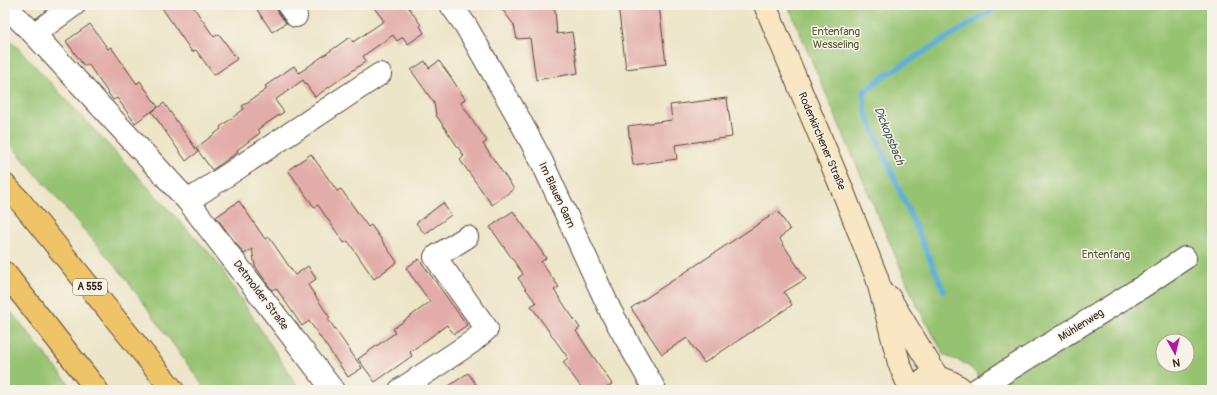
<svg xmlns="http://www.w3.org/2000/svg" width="1217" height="395" font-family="Pangolin,sans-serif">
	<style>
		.green { fill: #96c371; stroke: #687648; fill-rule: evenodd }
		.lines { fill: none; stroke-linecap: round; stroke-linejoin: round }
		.stream { stroke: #5eafd9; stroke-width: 5.5 }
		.building { fill: #e2aca9 }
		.street-casing { stroke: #564638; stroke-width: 24 }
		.secondary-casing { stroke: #564638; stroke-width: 24 }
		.highway-casing { stroke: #564638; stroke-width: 24 }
		.street { stroke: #fff; stroke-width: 22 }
		.secondary { stroke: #f9e7c3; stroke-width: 22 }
		.highway { stroke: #efc469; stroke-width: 22 }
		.labels { text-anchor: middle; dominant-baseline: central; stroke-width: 3; stroke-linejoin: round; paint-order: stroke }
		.shield { fill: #f7f3e8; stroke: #73665b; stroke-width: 1 }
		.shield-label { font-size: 10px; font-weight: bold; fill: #3b2a1e }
		.park-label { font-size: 11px; fill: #565837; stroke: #f7f3e8 }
		.street-label { font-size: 11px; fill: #3b2a1e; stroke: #f7f3e8 }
		.water-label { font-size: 12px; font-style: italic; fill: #47595f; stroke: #f7f3e8 }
	</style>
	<rect width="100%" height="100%" fill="#f7f3e8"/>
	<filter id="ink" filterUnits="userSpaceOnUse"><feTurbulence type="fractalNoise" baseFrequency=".025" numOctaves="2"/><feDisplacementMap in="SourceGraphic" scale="8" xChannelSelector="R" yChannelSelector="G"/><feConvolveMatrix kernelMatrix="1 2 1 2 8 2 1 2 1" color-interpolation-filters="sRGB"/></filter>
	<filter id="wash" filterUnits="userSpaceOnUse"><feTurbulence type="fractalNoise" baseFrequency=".012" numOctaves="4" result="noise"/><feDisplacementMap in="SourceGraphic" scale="16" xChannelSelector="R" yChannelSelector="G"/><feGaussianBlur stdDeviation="0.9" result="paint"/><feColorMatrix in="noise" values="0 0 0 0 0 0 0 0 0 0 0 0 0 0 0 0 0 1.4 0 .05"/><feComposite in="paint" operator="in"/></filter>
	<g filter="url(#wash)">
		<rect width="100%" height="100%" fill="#ede5c8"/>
		<g class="green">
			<path d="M 788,5 L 1212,5 L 1212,390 L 986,390 C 975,368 968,363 945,356 L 916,304 ZM 1163,341 L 1187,341 L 1187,365 L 1163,365 Z"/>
			<path d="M 5,34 L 215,259 L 300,390 L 206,390 L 124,276 L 5,138 Z"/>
			<path d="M 5,304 L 74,390 L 5,390 L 5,343 L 7,341 L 5,339 Z"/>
		</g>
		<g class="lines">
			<path class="stream" d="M 944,291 L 865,111 L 864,92 L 883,77 L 1001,5"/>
		</g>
		<g id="blocks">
			<g class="building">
				<path d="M 160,5 L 192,5 L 214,37 L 219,34 L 237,59 L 214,75 L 196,50 L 192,52 Z"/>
				<path d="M 254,5 L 276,5 L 278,12 L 286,23 L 272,32 Z"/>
				<path d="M 372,5 L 407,5 L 421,25 L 420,26 L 424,33 L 408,44 L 403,37 L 397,41 L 393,35 L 363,56 L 366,61 L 315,97 L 303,80 L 275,100 L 284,112 L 258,129 L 260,133 L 237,150 L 238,152 L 212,170 L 196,148 L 221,129 L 220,127 L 244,109 L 242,106 L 267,89 L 265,86 L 294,66 L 299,73 L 350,37 L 353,42 L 384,21 Z"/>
				<path d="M 499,5 L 551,5 L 555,10 L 557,34 L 572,32 L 578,73 L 536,80 L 530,38 L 517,39 L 514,25 Z"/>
				<path d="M 618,5 L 659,5 L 666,64 L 626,69 Z"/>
				<path d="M 90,24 L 108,49 L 111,47 L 137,84 L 140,81 L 158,107 L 135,123 L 117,98 L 113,100 L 88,64 L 84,66 L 66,41 Z"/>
				<path d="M 425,61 L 429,68 L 439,61 L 450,76 L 465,99 L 461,103 L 487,141 L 483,144 L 514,189 L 492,205 L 460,160 L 464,156 L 436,115 L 434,103 L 411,70 Z"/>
				<path d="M 727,98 L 732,137 L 675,145 L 677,159 L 633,165 L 628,126 L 672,120 L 670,105 Z"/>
				<path d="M 164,103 L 198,152 L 186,161 L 152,112 Z"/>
				<path d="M 311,154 L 337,191 L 341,189 L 368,227 L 371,225 L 397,262 L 374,279 L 348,241 L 344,243 L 318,205 L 314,207 L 288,170 Z"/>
				<path d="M 239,201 L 265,239 L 269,237 L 295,275 L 308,266 L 316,279 L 308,285 L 330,318 L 328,319 L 362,368 L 348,377 L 309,321 L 302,326 L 276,288 L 272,290 L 269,286 L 255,266 L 252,249 L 244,254 L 216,217 Z"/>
				<path d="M 443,203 L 451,215 L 425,234 L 416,223 Z"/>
				<path d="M 513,211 L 546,258 L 541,262 L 559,287 L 554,290 L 580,328 L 576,331 L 612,384 L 603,390 L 583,390 L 563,362 L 568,358 L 531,306 L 536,303 L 518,278 L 523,274 L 490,227 Z"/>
				<path d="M 778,211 L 790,230 L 779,238 L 806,279 L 784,292 L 792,305 L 704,363 L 687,338 L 662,354 L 631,308 Z"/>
				<path d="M 419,259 L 467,325 L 454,334 L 447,325 L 410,352 L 412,356 L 375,382 L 358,359 L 395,333 L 393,329 L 430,302 L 406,268 Z"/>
				<path d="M 468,373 L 480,390 L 443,390 Z"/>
			</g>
		</g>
	</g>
	<g filter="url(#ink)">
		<use href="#blocks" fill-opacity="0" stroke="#564638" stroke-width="1"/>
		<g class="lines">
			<defs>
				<g id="street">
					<path d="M 288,5 L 296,16"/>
					<path d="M 451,5 L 466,26 L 517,115 L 542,162 L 611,312 L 655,390"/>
					<path d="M 5,6 L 34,34 L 188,201 L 333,390"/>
					<path d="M 34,34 L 74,5"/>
					<path d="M 188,201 L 380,74"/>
					<path d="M 400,390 L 472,342 L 487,329 L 435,257 L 467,237"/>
					<path d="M 976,390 L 1142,287 L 1185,258"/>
				</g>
				<g id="secondary">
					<path d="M 765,5 L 842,189 L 877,278 L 899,363 L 910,389"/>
					<path d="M 889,297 L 938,378"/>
					<path d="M 924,380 C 938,374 953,381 963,390"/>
				</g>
				<g id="highway">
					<path d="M 5,185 L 20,201 L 173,390"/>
					<path d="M 5,273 L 97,390"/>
				</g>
			</defs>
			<use href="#street" class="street-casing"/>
			<use href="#secondary" class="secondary-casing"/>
			<use href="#highway" class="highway-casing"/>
			<use href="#street" class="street"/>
			<use href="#secondary" class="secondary"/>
			<use href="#highway" class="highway"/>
		</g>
	</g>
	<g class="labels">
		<rect class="shield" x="73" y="279" width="34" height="16" rx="3"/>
		<g class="shield-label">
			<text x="90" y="287">A 555</text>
		</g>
		<g class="park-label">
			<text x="836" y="31">Entenfang<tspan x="836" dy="13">Wesseling</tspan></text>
			<text x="1106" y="254">Entenfang</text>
		</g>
		<g class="street-label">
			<text transform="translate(822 141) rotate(67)">Rodenkirchener Straße</text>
			<text transform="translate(557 195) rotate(65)">Im Blauen Garn</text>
			<text transform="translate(261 295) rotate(53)">Detmolder Straße</text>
			<text transform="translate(1081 325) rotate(-32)">Mühlenweg</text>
		</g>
		<g class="water-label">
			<text transform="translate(889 136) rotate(68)">Dickopsbach</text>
		</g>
	</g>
	<rect width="1217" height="395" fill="none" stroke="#f7f3e8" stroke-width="20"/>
	<g transform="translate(1175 353) rotate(172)"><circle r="19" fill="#f7f3e8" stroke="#aca397"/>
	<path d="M0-3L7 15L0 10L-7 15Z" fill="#b5179e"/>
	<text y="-6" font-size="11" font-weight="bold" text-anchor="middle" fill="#3b2a1e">N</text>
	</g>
</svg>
